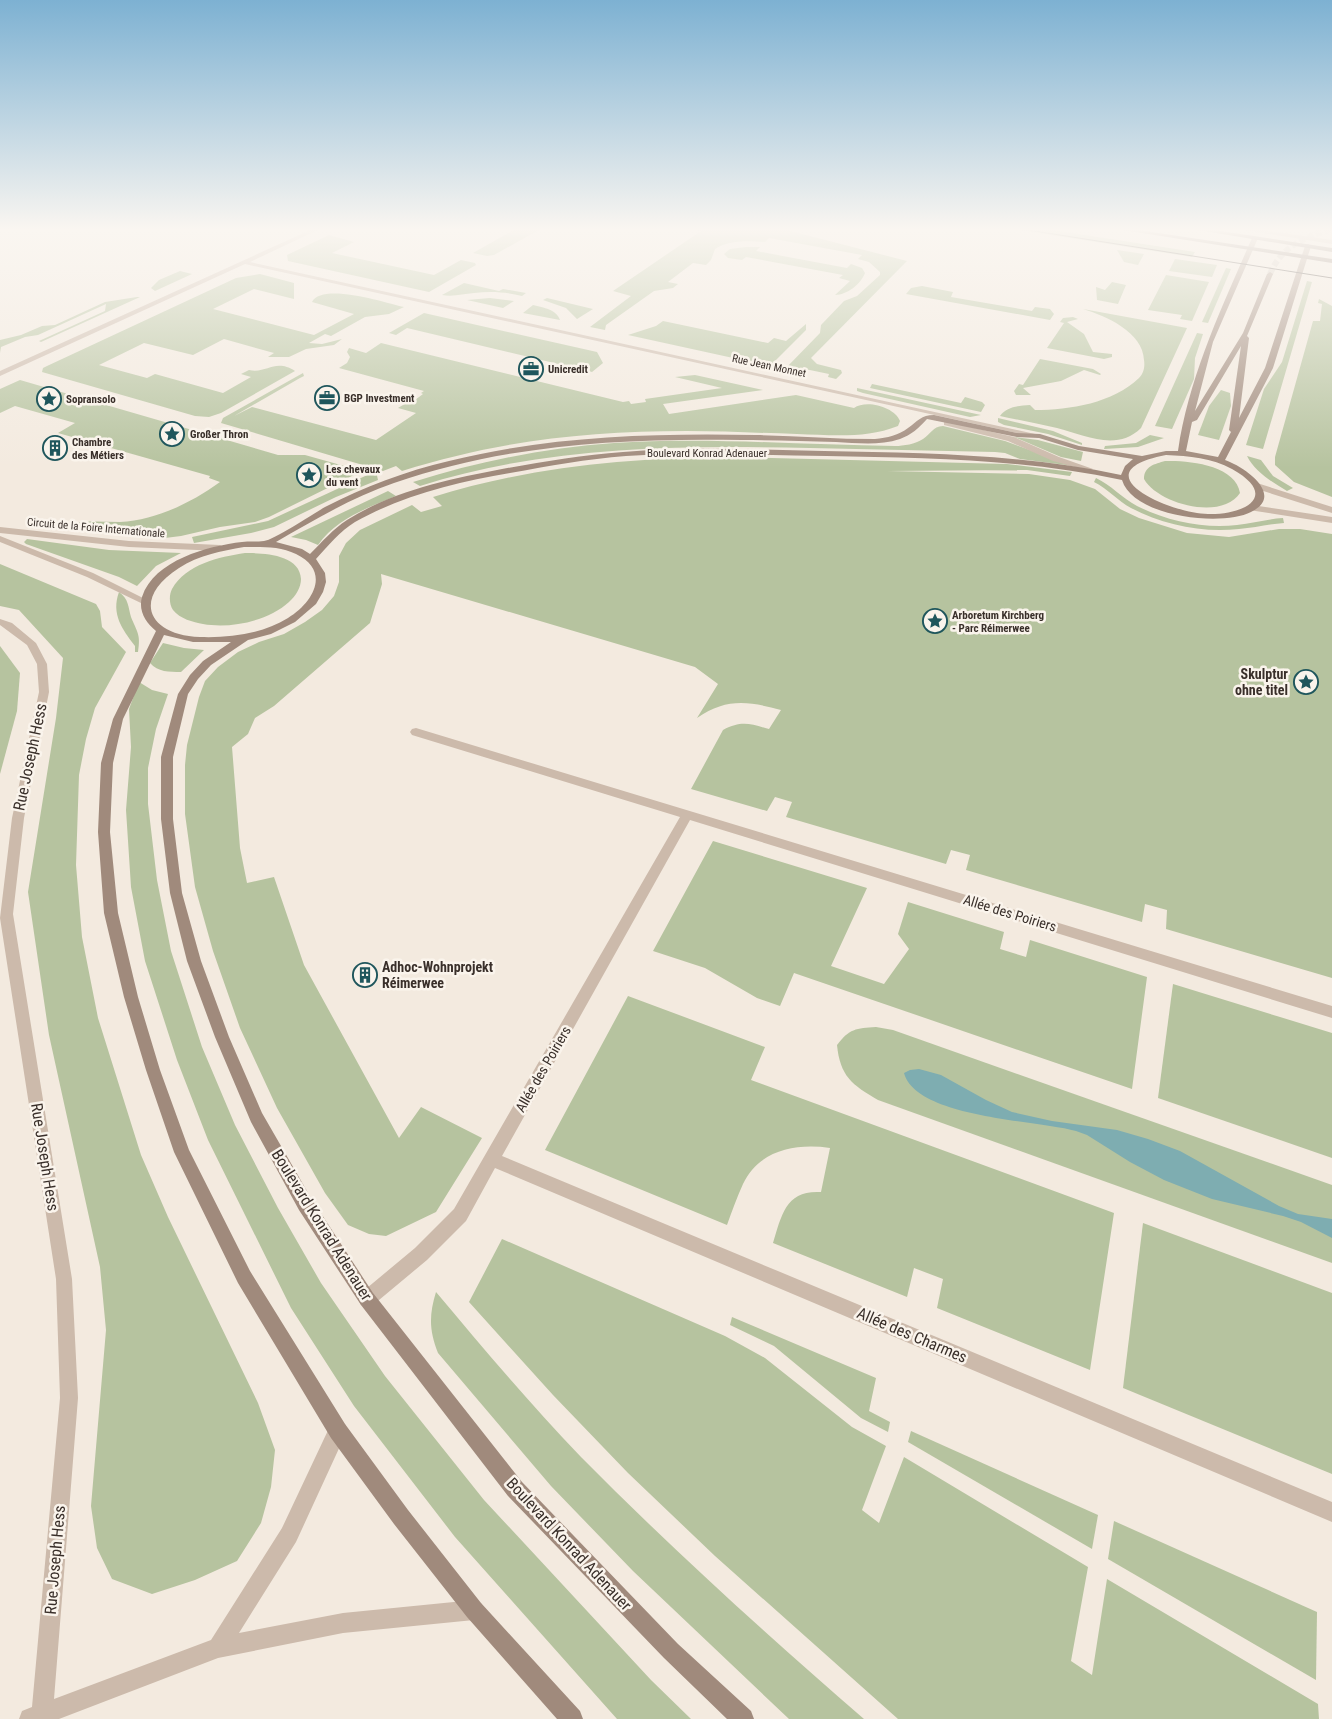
<svg xmlns="http://www.w3.org/2000/svg" width="1332" height="1719" font-family="'Roboto Condensed',sans-serif">
	<style>
		.green { fill: #b6c39f }
		.water { fill: #7eadb1 }
		.lines { fill: none; stroke-linecap: round; stroke-linejoin: round }
		.secondary-tunnel { stroke: #cec5bb; stroke-width: 6; stroke-dasharray: 6 3; stroke-linecap: butt }
		.minor { fill: #ccbaab; fill-rule: evenodd }
		.tertiary { fill: #ccbaab; fill-rule: evenodd }
		.secondary { fill: #a08a7c; fill-rule: evenodd }
		.primary { fill: #7b675b; fill-rule: evenodd }
		.tram { stroke: #392f2a; stroke-width: 1 }
		.labels { text-anchor: middle; dominant-baseline: central; stroke-width: 5; stroke-linejoin: round; paint-order: stroke }
		.far-street-label { font-size: 11px; fill: #392f2a; stroke: #faf4ec }
		.far-poi-label { font-size: 11px; font-weight: bold; fill: #392f2a; stroke: #faf4ec; text-anchor: start }
		.poi-label { font-size: 14px; font-weight: bold; fill: #392f2a; stroke: #faf4ec; text-anchor: end }
		.street-label { font-size: 14px; fill: #392f2a; stroke: #faf4ec }
		.near-street-label { font-size: 16px; fill: #392f2a; stroke: #faf4ec }
	</style>
	<rect width="100%" height="100%" fill="#f3eadf"/>
	<g class="green">
		<path d="M 519,227 L 544,227 L 494,255 L 487,256 L 473,253 Z"/>
		<path d="M 680,227 L 775,227 L 907,261 L 811,358 L 817,364 L 841,370 L 842,373 L 836,379 L 828,377 L 829,374 L 805,369 L 802,372 L 785,369 L 820,333 L 821,325 L 844,301 L 857,296 L 880,275 L 880,272 L 869,262 L 858,259 L 862,255 L 769,238 L 765,242 C 749,241 729,240 715,249 L 711,260 L 706,265 L 693,263 L 668,282 L 678,284 L 673,288 L 654,291 L 606,325 L 605,330 L 590,327 L 631,296 L 613,291 L 701,231 Z"/>
		<path d="M 1000,227 L 1033,227 L 1195,252 L 1192,257 Z"/>
		<path d="M 329,235 L 354,242 L 332,253 L 434,275 L 461,260 L 475,263 L 476,265 L 429,292 L 288,261 L 287,255 Z"/>
		<path d="M 746,247 L 760,247 L 756,251 L 847,268 L 851,264 L 862,268 L 865,273 C 861,284 847,295 835,295 L 850,281 L 839,278 L 843,275 L 746,257 L 742,260 L 728,258 L 724,254 L 730,249 Z"/>
		<path d="M 1117,250 L 1144,254 L 1138,265 L 1124,262 Z"/>
		<path d="M 1175,259 L 1217,265 L 1212,277 L 1169,271 Z"/>
		<path d="M 1226,268 L 1231,269 L 1208,323 L 1202,322 Z"/>
		<path d="M 180,271 L 192,274 L 155,291 L 151,288 L 159,280 Z"/>
		<path d="M 260,274 L 294,283 L 294,299 L 254,289 L 213,309 L 314,335 L 354,314 L 312,302 C 322,282 386,303 404,307 L 389,314 L 365,317 L 331,336 L 325,334 L 309,343 L 322,344 L 342,339 L 334,345 L 306,349 L 289,357 L 268,357 L 274,353 L 224,339 L 193,355 L 144,343 L 99,365 L 147,378 L 155,374 L 223,393 L 251,377 L 241,374 L 249,370 C 267,374 275,358 295,371 L 221,413 L 209,417 L 195,416 L 42,372 L 43,368 L 47,366 L 236,278 Z"/>
		<path d="M 1166,275 L 1209,282 L 1192,321 L 1180,319 L 1182,315 L 1148,310 Z"/>
		<path d="M 1307,281 L 1312,282 L 1263,449 L 1246,445 L 1264,389 L 1282,362 Z"/>
		<path d="M 1112,282 L 1126,285 L 1118,304 L 1097,300 L 1096,287 L 1105,290 Z"/>
		<path d="M 464,283 L 499,291 L 503,289 L 526,293 L 522,296 C 506,292 491,291 474,293 C 463,294 453,297 442,295 Z"/>
		<path d="M 922,286 L 953,292 L 951,297 L 1032,311 L 1035,307 L 1050,309 L 1054,314 L 1050,320 L 906,294 L 911,288 Z"/>
		<path d="M 137,297 L 140,297 L 41,342 L 39,341 L 105,311 L 106,304 L 38,335 L 25,337 L 1,347 L 0,353 L 0,340 L 21,335 L 42,326 L 55,325 L 105,302 Z"/>
		<path d="M 490,298 L 514,301 L 503,308 L 467,300 Z"/>
		<path d="M 547,298 L 593,309 L 577,319 L 566,308 L 543,300 Z"/>
		<path d="M 1319,299 L 1332,306 L 1332,497 L 1294,482 L 1275,465 L 1275,457 L 1313,321 L 1320,321 L 1322,304 L 1318,303 Z"/>
		<path d="M 533,305 C 544,308 556,309 560,320 L 523,313 Z"/>
		<path d="M 1083,309 L 1187,328 L 1141,428 C 1117,452 1084,435 1057,428 C 1038,424 1019,420 1000,416 C 1007,406 1019,406 1030,405 L 1035,410 C 1070,410 1113,403 1139,378 C 1144,373 1145,366 1144,360 C 1143,332 1106,316 1083,309 Z"/>
		<path d="M 424,313 L 597,352 L 603,363 L 592,372 L 407,328 L 396,335 L 389,333 Z"/>
		<path d="M 1073,317 L 1078,319 L 1067,322 L 1084,334 L 1093,352 L 1112,354 L 1112,357 L 1104,359 L 1047,348 L 1064,323 L 1060,322 L 1063,318 Z"/>
		<path d="M 663,321 L 768,343 L 774,338 L 786,341 L 806,324 L 806,330 L 770,366 L 628,335 L 656,326 Z"/>
		<path d="M 1197,333 L 1203,334 L 1195,358 L 1194,379 L 1172,429 L 1155,426 Z"/>
		<path d="M 381,343 L 623,402 L 629,401 L 631,404 L 646,402 L 645,399 L 722,388 L 675,377 L 695,375 L 763,390 L 663,404 L 669,414 L 796,395 L 854,408 C 866,399 895,407 900,421 L 898,426 C 865,439 831,435 797,434 C 760,433 723,431 687,431 C 586,431 498,441 402,471 L 396,466 L 383,471 L 221,423 L 223,418 L 303,373 L 304,376 L 300,378 L 234,416 L 252,407 L 376,440 L 416,413 L 398,408 L 408,402 L 411,403 L 423,394 L 421,393 L 424,391 L 339,368 L 347,363 L 350,357 L 347,352 L 349,348 L 366,353 Z"/>
		<path d="M 1040,359 L 1093,369 L 1101,374 L 1100,375 L 1084,370 L 1061,381 L 1023,388 L 1031,395 L 1016,395 L 1014,391 L 1019,384 L 1023,385 Z"/>
		<path d="M 20,380 L 278,455 L 305,455 L 362,471 L 269,517 L 255,522 L 220,527 L 181,536 L 165,538 L 81,530 L 76,528 L 76,525 L 80,522 C 94,521 107,522 120,522 C 156,520 191,503 220,482 L 209,478 L 210,476 L 58,433 L 75,423 L 15,406 L 0,413 L 0,389 Z"/>
		<path d="M 872,384 L 961,403 L 965,397 L 982,402 L 985,405 L 981,412 L 870,388 Z"/>
		<path d="M 857,388 L 981,415 L 970,417 L 863,393 L 857,391 Z"/>
		<path d="M 1221,390 L 1230,393 L 1231,406 L 1219,440 L 1198,435 L 1209,406 Z"/>
		<path d="M 998,418 L 1053,431 L 1082,443 L 1082,445 L 1048,434 L 1004,425 L 998,422 Z"/>
		<path d="M 943,426 L 1005,441 L 1074,466 L 1020,459 L 1005,453 L 995,452 C 933,451 871,449 810,448 C 679,445 545,446 420,486 L 413,482 C 479,461 546,448 614,443 C 707,437 802,445 895,446 C 904,446 915,444 923,439 C 932,433 932,427 943,426 Z"/>
		<path d="M 1150,435 L 1164,438 L 1138,447 L 1104,449 L 1105,446 L 1136,443 Z"/>
		<path d="M 1014,437 L 1038,440 L 1083,452 L 1081,461 L 1061,457 Z"/>
		<path d="M 1247,456 L 1261,460 L 1273,476 L 1293,488 L 1287,491 C 1272,482 1255,472 1247,456 Z"/>
		<path d="M 728,457 L 1007,464 L 1072,472 L 1070,476 L 1027,470 L 887,471 L 1029,474 L 1070,480 L 1095,489 L 1120,509 L 1139,518 L 1187,533 L 1229,537 L 1279,529 L 1300,529 L 1332,534 L 1332,978 L 1166,929 L 1167,910 L 1145,904 L 1142,922 L 966,870 L 970,855 L 951,850 L 946,864 L 786,817 L 792,802 L 775,797 L 767,811 L 691,789 L 723,730 C 742,720 750,724 769,729 L 781,710 C 748,701 726,698 697,718 L 718,684 L 695,667 L 381,574 L 382,584 L 370,623 L 274,706 L 255,718 L 248,734 L 232,747 L 240,848 L 247,883 L 274,877 L 304,965 L 399,1138 L 421,1107 L 482,1138 L 436,1212 L 386,1236 L 369,1234 L 348,1225 L 325,1193 L 277,1108 L 240,1028 L 213,951 L 195,887 L 185,814 L 185,765 L 187,745 L 199,697 L 205,681 L 218,667 L 238,652 L 259,642 L 284,634 L 305,622 L 322,610 L 334,596 L 339,582 L 339,556 L 346,543 L 360,530 L 412,505 L 421,512 L 442,506 L 433,497 C 529,467 627,458 728,457 Z"/>
		<path d="M 1165,461 C 1188,460 1236,465 1240,493 C 1222,521 1158,504 1144,479 C 1144,466 1155,464 1165,461 Z"/>
		<path d="M 376,471 L 378,480 L 336,497 L 274,527 L 251,533 L 194,543 L 192,537 L 268,521 Z"/>
		<path d="M 1096,478 C 1111,485 1122,498 1137,506 C 1167,521 1204,529 1237,525 C 1253,523 1267,519 1283,518 L 1284,523 C 1269,524 1254,528 1239,529 C 1202,533 1164,525 1131,508 C 1118,501 1108,489 1094,482 Z"/>
		<path d="M 388,491 L 396,496 C 367,508 336,519 318,545 L 306,540 L 291,537 Z"/>
		<path d="M 27,539 L 109,550 L 181,553 L 156,566 L 137,586 L 119,577 L 26,544 L 24,542 Z"/>
		<path d="M 245,553 C 263,553 300,554 301,579 C 301,587 296,596 289,602 C 268,621 231,629 203,624 C 193,622 180,619 173,610 C 169,604 169,595 172,589 C 186,564 219,557 245,553 Z"/>
		<path d="M 0,564 L 96,604 L 100,611 L 102,627 L 126,652 L 95,708 L 86,739 L 79,775 L 76,865 L 82,937 L 98,1018 L 141,1155 L 168,1217 L 258,1403 L 275,1450 L 271,1487 L 261,1523 L 237,1561 L 195,1580 L 152,1594 L 112,1579 L 97,1548 L 91,1506 L 106,1330 L 100,1267 L 49,1035 L 28,892 L 56,718 L 63,658 L 19,610 L 0,606 Z"/>
		<path d="M 119,592 C 129,599 128,607 131,617 C 137,632 141,634 138,652 L 135,652 L 135,646 C 122,629 111,614 119,592 Z"/>
		<path d="M 163,643 L 184,648 L 204,650 L 181,672 C 169,672 158,672 150,663 Z"/>
		<path d="M 0,646 L 20,673 L 17,711 L 0,774 Z"/>
		<path d="M 139,682 L 152,690 L 168,694 L 156,729 L 148,768 L 148,804 L 157,880 L 171,951 L 202,1047 L 235,1125 L 278,1208 L 321,1283 L 385,1376 L 484,1500 L 651,1680 L 691,1719 L 617,1719 L 455,1537 L 354,1406 L 291,1308 L 208,1140 L 177,1060 L 145,961 L 131,887 L 126,810 L 131,747 L 129,709 Z"/>
		<path d="M 713,841 L 867,888 L 831,966 L 884,984 L 909,949 L 898,934 L 908,902 L 1004,932 L 1000,949 L 1026,957 L 1030,940 L 1147,977 L 1132,1089 L 794,973 L 780,1006 L 757,998 L 705,968 L 653,951 Z"/>
		<path d="M 1173,984 L 1332,1033 L 1332,1158 L 1158,1098 Z"/>
		<path d="M 628,996 L 765,1047 L 751,1080 L 1114,1213 L 1090,1370 L 937,1308 L 943,1279 L 914,1268 L 907,1297 L 773,1243 C 782,1214 786,1190 821,1192 L 830,1148 C 796,1143 759,1150 743,1184 C 737,1197 732,1211 727,1225 L 545,1150 Z"/>
		<path d="M 876,1027 L 893,1030 L 1332,1185 L 1332,1263 L 878,1100 C 852,1085 840,1076 837,1045 C 849,1029 856,1028 876,1027 Z"/>
		<path d="M 1143,1223 L 1332,1293 L 1332,1474 L 1123,1388 Z"/>
		<path d="M 502,1239 L 725,1336 L 765,1358 L 852,1427 L 886,1446 L 862,1510 L 879,1523 L 904,1457 L 1088,1567 L 1071,1661 L 1092,1675 L 1107,1579 L 1318,1704 L 1319,1719 L 898,1719 L 715,1556 L 628,1473 L 553,1395 L 469,1302 Z"/>
		<path d="M 436,1292 C 483,1348 530,1404 581,1457 C 671,1548 767,1635 864,1719 L 789,1719 L 633,1571 L 551,1486 L 438,1353 C 429,1330 429,1315 436,1292 Z"/>
		<path d="M 732,1317 L 876,1378 L 869,1411 L 890,1422 L 888,1432 L 861,1418 L 774,1346 L 730,1325 Z"/>
		<path d="M 911,1431 L 1098,1515 L 1092,1549 L 908,1442 Z"/>
		<path d="M 1114,1521 L 1317,1612 L 1316,1680 L 1108,1559 Z"/>
	</g>
	<path class="water" d="M 919,1069 L 941,1075 L 986,1100 L 1012,1112 L 1052,1121 L 1117,1130 L 1148,1139 L 1180,1151 L 1279,1206 L 1298,1214 L 1332,1219 L 1332,1238 L 1301,1222 L 1283,1216 L 1212,1199 L 1164,1180 L 1130,1162 L 1087,1135 L 1076,1131 C 1036,1120 916,1118 904,1073 L 910,1070 Z"/>
	<g class="lines">
		<path class="secondary-tunnel" d="M 1270,274 C 1282,246 1303,238 1331,229"/>
		<g class="minor">
			<path d="M 317,227 L 324,227 L 250,262 L 1044,436 L 1040,438 L 245,264 L 0,376 L 0,371 Z"/>
			<path d="M 1226,227 L 1240,227 L 1332,240 L 1332,244 Z"/>
			<path d="M 944,421 L 1014,437 L 1059,457 L 1093,469 L 1089,471 L 1053,461 L 1008,441 L 944,425 Z"/>
			<path d="M 1257,483 L 1332,507 L 1332,513 L 1254,488 L 1254,484 Z"/>
			<path d="M 1252,505 L 1332,517 L 1332,523 L 1249,510 L 1248,508 Z"/>
			<path d="M 0,619 L 12,623 L 36,643 L 47,664 L 49,692 L 24,818 L 13,914 L 72,1279 L 78,1398 L 54,1699 L 211,1640 L 282,1528 L 331,1424 L 338,1422 L 345,1424 L 347,1431 L 296,1542 L 239,1633 L 343,1613 L 474,1600 L 481,1603 L 484,1610 L 481,1617 L 474,1620 L 343,1633 L 218,1658 L 59,1719 L 19,1719 L 22,1711 L 32,1707 L 60,1398 L 56,1279 L 0,918 L 12,818 L 39,692 L 37,664 L 27,645 L 0,625 Z"/>
			<path d="M 416,728 L 1332,1006 L 1332,1018 L 690,820 L 502,1156 L 1332,1502 L 1332,1522 L 495,1168 L 466,1221 L 427,1260 L 373,1305 L 367,1308 L 361,1305 L 358,1299 L 361,1293 L 415,1248 L 454,1209 L 680,817 L 412,735 L 410,732 L 412,729 Z"/>
		</g>
		<g class="tertiary">
			<path d="M 0,527 L 129,541 L 220,545 L 225,548 L 220,551 L 129,547 L 0,533 Z"/>
			<path d="M 0,536 L 93,573 L 151,602 L 146,605 L 143,604 L 87,577 L 0,542 Z"/>
		</g>
		<g class="secondary">
			<path d="M 1332,227 L 1332,231 L 1328,229 L 1329,228 Z"/>
			<path d="M 1255,236 L 1258,238 L 1213,342 L 1195,411 L 1243,333 L 1267,274 L 1270,272 L 1273,274 L 1247,336 L 1249,338 L 1239,418 L 1265,368 L 1305,246 L 1308,244 L 1311,246 L 1273,368 L 1225,460 C 1243,466 1286,495 1251,512 C 1222,527 1133,517 1122,480 C 1025,459 926,458 827,456 C 760,455 693,452 626,456 C 587,459 549,466 510,473 C 457,482 403,495 355,522 C 340,531 328,546 316,559 L 325,573 L 326,582 L 323,592 L 316,604 L 295,622 L 271,634 L 248,640 L 211,665 L 198,679 L 188,694 L 173,757 L 173,819 L 182,893 L 201,961 L 229,1037 L 262,1113 L 311,1198 L 373,1293 L 522,1482 L 678,1644 L 751,1711 L 754,1719 L 727,1719 L 664,1658 L 508,1496 L 361,1305 L 299,1210 L 251,1122 L 215,1037 L 187,961 L 170,893 L 161,819 L 161,757 L 178,694 L 190,675 L 203,661 L 231,642 L 193,642 L 164,635 L 123,719 L 113,763 L 110,832 L 118,913 L 138,997 L 160,1070 L 189,1150 L 250,1271 L 345,1424 L 408,1510 L 481,1603 L 580,1711 L 583,1719 L 557,1719 L 467,1617 L 394,1524 L 331,1438 L 238,1283 L 174,1152 L 146,1070 L 124,997 L 104,913 L 98,832 L 101,763 L 113,719 L 156,631 C 146,623 138,611 142,597 C 154,560 208,546 242,542 C 249,541 256,542 264,541 C 274,540 313,514 325,507 C 364,487 406,471 449,461 C 549,436 653,433 756,435 C 796,436 835,439 875,439 C 887,438 899,435 908,428 C 918,421 921,415 934,415 L 1017,433 L 1040,434 L 1079,446 L 1142,456 L 1166,451 L 1178,451 C 1189,376 1222,307 1252,238 ZM 1241,346 L 1229,430 L 1231,432 L 1218,457 L 1186,451 L 1192,422 L 1197,420 ZM 927,419 L 1017,437 L 1039,438 L 1078,450 L 1133,459 L 1125,466 L 1121,475 C 1023,454 924,453 824,451 C 757,450 690,446 623,452 C 582,455 542,462 502,469 C 449,479 393,491 347,520 C 333,529 322,542 310,554 L 302,549 L 276,542 C 314,520 353,497 394,483 C 507,444 624,438 742,440 C 773,440 805,441 836,442 C 857,443 879,446 900,439 C 911,435 919,428 927,419 ZM 1166,455 C 1189,456 1212,458 1232,469 C 1280,496 1245,515 1208,514 C 1168,513 1078,472 1166,455 ZM 244,547 C 262,547 280,546 296,554 C 331,571 314,602 288,618 C 262,634 230,638 200,637 C 147,635 132,598 179,568 C 199,555 221,551 244,547 Z"/>
		</g>
		<g class="primary">
			<path d="M 1104,227 L 1118,227 L 1332,259 L 1332,263 Z"/>
			<path d="M 1180,227 L 1194,227 L 1332,248 L 1332,252 Z"/>
		</g>
		<path class="tram" d="M 1009,227 L 1332,278"/>
	</g>
	<linearGradient id="sky" x2="0" y2="1"><stop stop-color="#7db1d2"/><stop offset="0.49" stop-color="#faf6f1"/><stop offset="1" stop-color="#faf6f1" stop-opacity="0"/></linearGradient>
	<rect width="1332" height="468" fill="url(#sky)"/>
	<defs>
		<symbol id="office-ring" viewBox="-11 -11 22 22"><circle r="9.5" fill="#faf4ec" stroke="#1f565c" stroke-width="1.5"/><path d="M-6-3h4V-5.5h4V-3h4V5H-6ZM-1-4.5V-3h2v-1.5ZM-6 0V1H6V0Z" fill="#1f565c"/></symbol>
		<symbol id="sight-ring" viewBox="-11 -11 22 22"><circle r="9.5" fill="#faf4ec" stroke="#1f565c" stroke-width="1.5"/><path d="M0-6L1.8-2.2L6-1.7L2.9 1.2L3.7 5.4L0 3.3L-3.7 5.4L-2.9 1.2L-6-1.7L-1.8-2.2Z" fill="#1f565c"/></symbol>
		<symbol id="building-ring" viewBox="-11 -11 22 22"><circle r="9.5" fill="#faf4ec" stroke="#1f565c" stroke-width="1.5"/><path d="M-4-6H4V6H1V3H-1V6H-4ZM-2.5-4.3h1.7v1.8h-1.7ZM.8-4.3h1.7v1.8H.8ZM-2.5-1h1.7V.8h-1.7ZM.8-1h1.7V.8H.8Z" fill="#1f565c"/></symbol>
	</defs>
	<g fill-rule="evenodd">
		<use href="#office-ring" x="517" y="355" width="28" height="28"/>
		<use href="#office-ring" x="313" y="384" width="28" height="28"/>
		<use href="#sight-ring" x="35" y="385" width="28" height="28"/>
		<use href="#sight-ring" x="158" y="420" width="28" height="28"/>
		<use href="#building-ring" x="41" y="434" width="28" height="28"/>
		<use href="#sight-ring" x="295" y="461" width="28" height="28"/>
		<use href="#sight-ring" x="921" y="607" width="28" height="28"/>
		<use href="#sight-ring" x="1292" y="668" width="28" height="28"/>
		<use href="#building-ring" x="351" y="961" width="28" height="28"/>
	</g>
	<g class="labels">
		<g class="far-street-label">
			<text transform="translate(769 366) rotate(12)">Rue Jean Monnet</text>
			<text x="707" y="453">Boulevard Konrad Adenauer</text>
			<text transform="translate(96 528) rotate(5)">Circuit de la Foire Internationale</text>
		</g>
		<g class="far-poi-label">
			<text x="548" y="369">Unicredit</text>
			<text x="344" y="398">BGP Investment</text>
			<text x="66" y="399">Sopransolo</text>
			<text x="190" y="434">Großer Thron</text>
			<text x="72" y="442">Chambre<tspan x="72" dy="13">des Métiers</tspan></text>
			<text x="326" y="469">Les chevaux<tspan x="326" dy="13">du vent</tspan></text>
			<text x="952" y="615">Arboretum Kirchberg<tspan x="952" dy="13">- Parc Réimerwee</tspan></text>
		</g>
		<g class="poi-label">
			<text x="1288" y="674">Skulptur<tspan x="1288" dy="16">ohne titel</tspan></text>
			<text x="382" y="967" text-anchor="start">Adhoc-Wohnprojekt<tspan x="382" dy="16">Réimerwee</tspan></text>
		</g>
		<g class="street-label">
			<text transform="translate(1010 913) rotate(17)">Allée des Poiriers</text>
			<text transform="translate(543 1069) rotate(-60)">Allée des Poiriers</text>
		</g>
		<g class="near-street-label">
			<text transform="translate(30 757) rotate(-78)">Rue Joseph Hess</text>
			<text transform="translate(45 1157) rotate(81)">Rue Joseph Hess</text>
			<text transform="translate(322 1225) rotate(58)">Boulevard Konrad Adenauer</text>
			<text transform="translate(912 1335) rotate(23)">Allée des Charmes</text>
			<text transform="translate(569 1544) rotate(47)">Boulevard Konrad Adenauer</text>
			<text transform="translate(55 1560) rotate(-85)">Rue Joseph Hess</text>
		</g>
	</g>
</svg>
